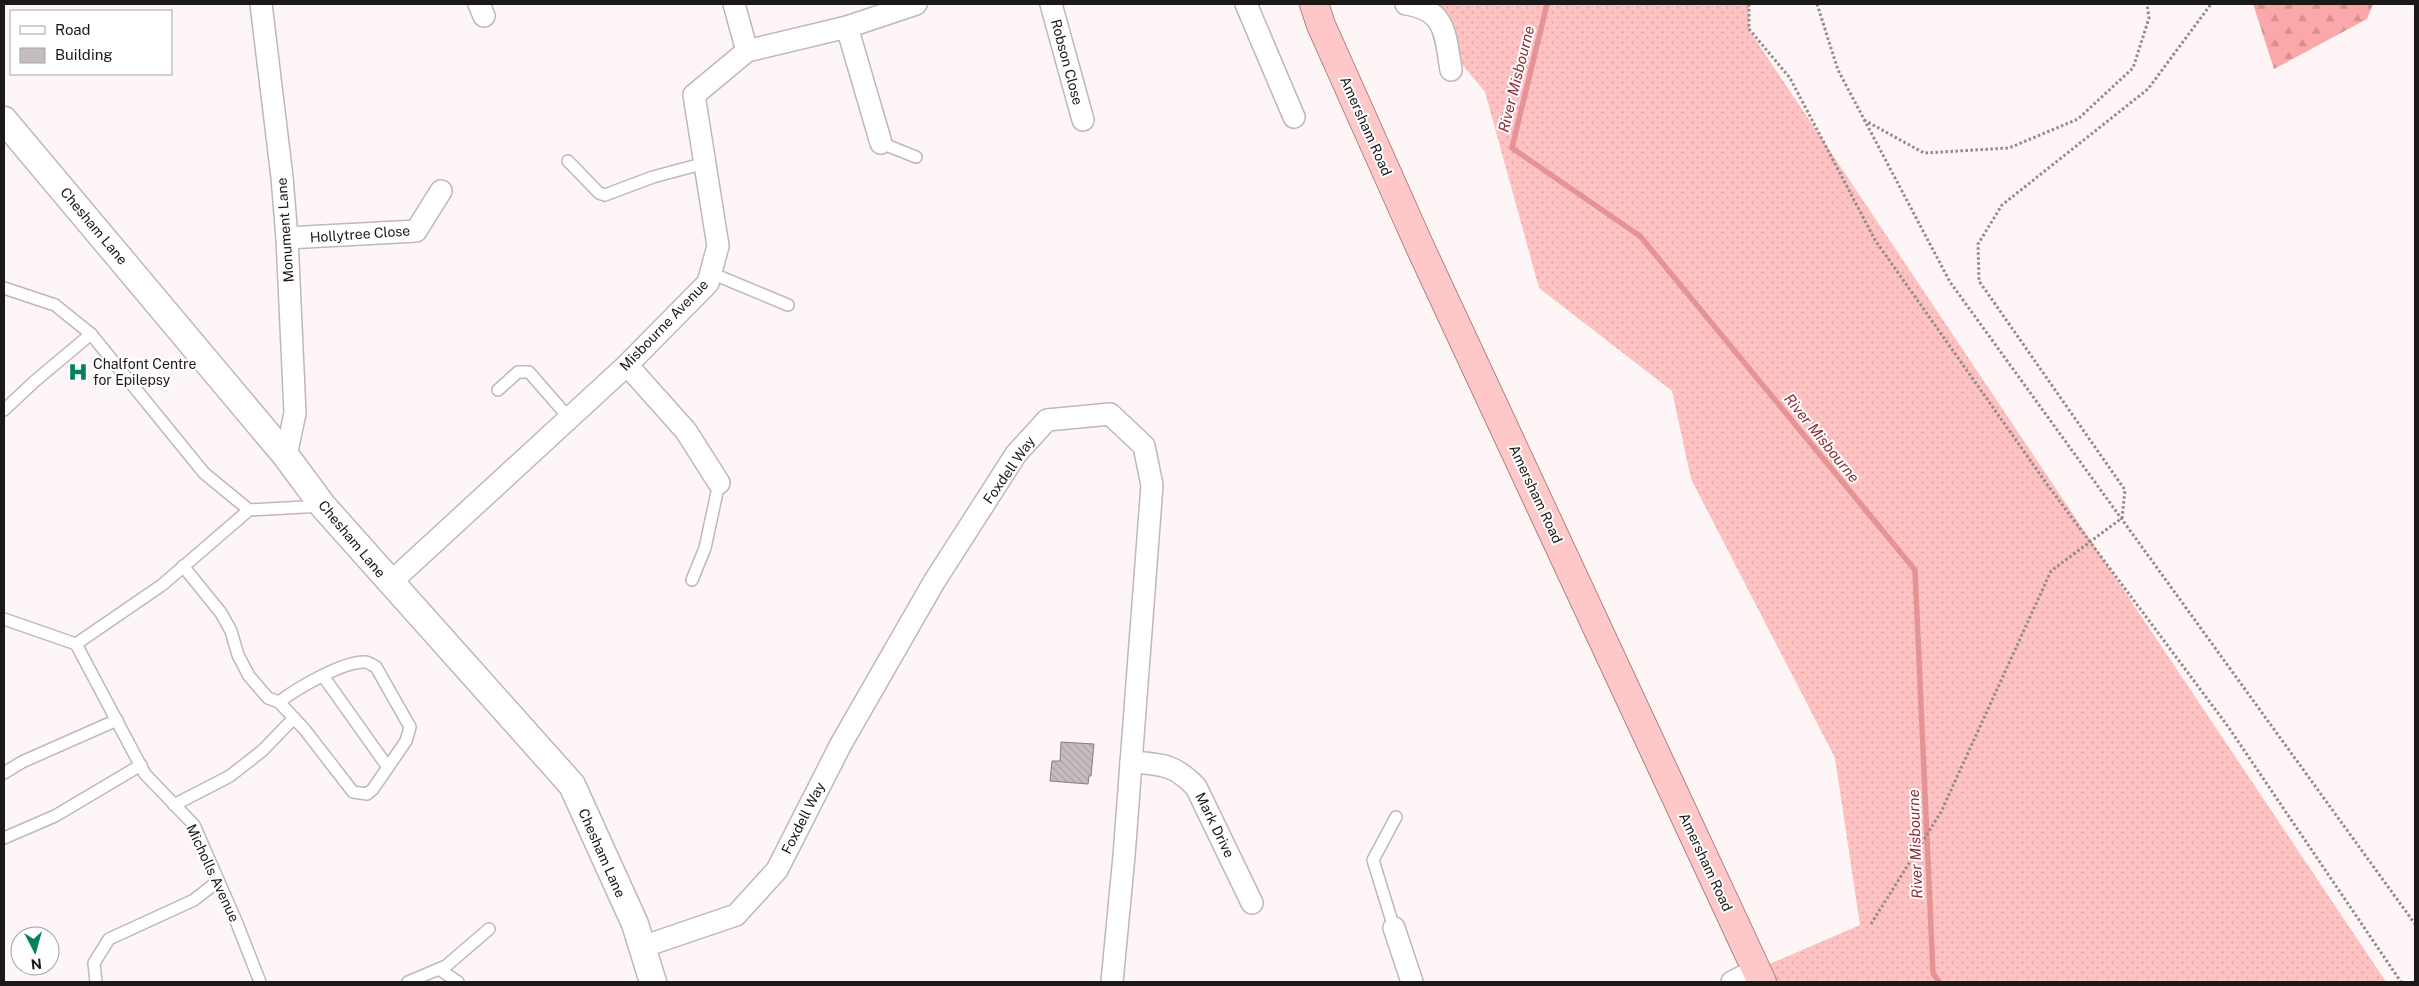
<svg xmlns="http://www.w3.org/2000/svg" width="2419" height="986" font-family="'Public Sans',sans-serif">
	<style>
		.grass { fill: url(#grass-dots) }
		.forest { fill: url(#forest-firs) }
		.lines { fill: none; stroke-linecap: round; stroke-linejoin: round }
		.stream { stroke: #e59496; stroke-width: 5.5 }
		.building { fill: url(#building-back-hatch); stroke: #867e7e }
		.service-casing { stroke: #c0b8b8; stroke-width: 14 }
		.minor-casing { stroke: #c0b8b8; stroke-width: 24 }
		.tertiary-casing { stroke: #c0b8b8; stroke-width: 29 }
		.trunk-casing { stroke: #ae8182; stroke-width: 30 }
		.path { stroke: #918c8c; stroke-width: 3; stroke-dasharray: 2.5 2.5; stroke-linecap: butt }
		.service { stroke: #fff; stroke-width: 11 }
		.minor { stroke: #fff; stroke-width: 21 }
		.tertiary { stroke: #fff; stroke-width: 26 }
		.trunk { stroke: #fec8c8; stroke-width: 28 }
		.labels { text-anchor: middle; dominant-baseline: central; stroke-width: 4; stroke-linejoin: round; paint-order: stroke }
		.street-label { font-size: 14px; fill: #1b1818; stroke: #fff }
		.poi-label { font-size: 14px; fill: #1b1818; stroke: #fff; text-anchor: start }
		.water-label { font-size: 15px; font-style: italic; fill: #8c2d37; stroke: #fff }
	</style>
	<defs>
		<pattern id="grass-dots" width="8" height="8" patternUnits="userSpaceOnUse" patternTransform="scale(1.25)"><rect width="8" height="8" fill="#ffc2c2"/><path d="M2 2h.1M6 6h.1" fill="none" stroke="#daa6a6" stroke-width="1.8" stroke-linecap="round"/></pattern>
		<pattern id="forest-firs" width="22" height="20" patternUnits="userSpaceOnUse" patternTransform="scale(1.25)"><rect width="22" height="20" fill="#faa8a9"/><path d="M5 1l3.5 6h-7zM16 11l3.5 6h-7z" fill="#d69091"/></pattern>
		<pattern id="building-back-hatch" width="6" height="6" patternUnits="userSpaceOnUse" patternTransform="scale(1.25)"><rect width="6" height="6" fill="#c5bdbd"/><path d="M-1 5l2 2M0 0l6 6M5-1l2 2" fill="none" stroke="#a9a2a2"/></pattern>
	</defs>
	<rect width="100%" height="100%" fill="#fef6f6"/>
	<path class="grass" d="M 1412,4 L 1749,4 L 1749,30 L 2386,982 L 1762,982 L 1756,970 L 1860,925 L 1835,758 L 1691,479 L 1672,391 L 1539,288 L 1485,92 Z"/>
	<path class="forest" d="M 2253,4 L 2373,4 L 2367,19 L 2274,69 Z"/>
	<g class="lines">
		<path class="stream" d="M 1547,4 L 1512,148 L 1640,236 L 1915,570 L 1933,973 L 1939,982"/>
	</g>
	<path class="building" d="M 1061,742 L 1094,744 L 1091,776 L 1089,776 L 1088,784 L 1050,781 L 1052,761 L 1060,761 Z"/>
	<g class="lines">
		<defs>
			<g id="service">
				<path d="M 881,143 L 916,157"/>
				<path d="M 568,161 L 599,193 L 605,195 L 653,177 L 705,163"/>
				<path d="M 711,273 L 788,305"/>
				<path d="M 4,288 L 55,305 L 91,334 L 204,473 L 249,510"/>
				<path d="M 498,390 L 518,372 L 529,372 L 569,418"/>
				<path d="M 4,410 L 35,381 L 91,334"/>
				<path d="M 183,566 L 221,613 L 231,631 L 238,655 L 249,676 L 268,698 L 279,702 L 305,730 L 353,792 L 367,794 L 373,789 L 406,741 L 410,727 L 376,667 C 372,665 369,662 365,662 C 343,661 296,689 279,702"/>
				<path d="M 692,580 L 705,548 L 719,483"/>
				<path d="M 4,619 L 76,644 L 145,774 L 194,825 L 236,921 L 260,982"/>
				<path d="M 76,644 L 162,585 L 249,510 L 322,506"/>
				<path d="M 323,676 L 387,766"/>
				<path d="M 4,773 L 22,762 L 117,720"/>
				<path d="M 174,805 L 230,776 L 262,751 L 294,718"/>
				<path d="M 4,838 L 55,816 L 141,765"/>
				<path d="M 1394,928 L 1373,860 L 1396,817"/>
				<path d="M 439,969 L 458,982"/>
				<path d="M 96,982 L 94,963 L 109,939 L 194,900 L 218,881"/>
				<path d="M 408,982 L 446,966 L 489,929"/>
			</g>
			<g id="minor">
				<path d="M 261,4 L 282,177 L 287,238 L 295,413 L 286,456"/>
				<path d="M 479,4 L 484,16"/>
				<path d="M 734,4 L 747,51"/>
				<path d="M 1051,4 L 1083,120"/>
				<path d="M 1246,4 L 1294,117"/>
				<path d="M 1406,4 C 1447,10 1445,35 1451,70"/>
				<path d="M 847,27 L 881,143"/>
				<path d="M 287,238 L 416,231 L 441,191"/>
				<path d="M 627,365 L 686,431 L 719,483"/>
				<path d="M 390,583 L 627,365 L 708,283 L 718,246 L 694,95 L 747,51 L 847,27 L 916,4"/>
				<path d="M 1131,762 C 1161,764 1174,764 1196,787 L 1252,903"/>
				<path d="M 1394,928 L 1412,982"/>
				<path d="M 642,947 L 736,915 L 777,870 L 841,744 L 934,582 L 1016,454 L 1047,420 L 1110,414 L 1144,446 L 1152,485 L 1124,856 L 1112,982"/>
				<path d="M 1732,982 L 1756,970"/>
			</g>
			<path id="tertiary" d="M 4,120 L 286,456 L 323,506 L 572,785 L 635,924 L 653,982"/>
			<path id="trunk" d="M 1314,4 L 1321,25 L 1420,247 L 1762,982"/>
		</defs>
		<use href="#service" class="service-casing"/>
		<use href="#minor" class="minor-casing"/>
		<use href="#tertiary" class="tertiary-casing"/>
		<use href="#trunk" class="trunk-casing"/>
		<g class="path">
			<path d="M 1749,4 L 1749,29 L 1790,78 L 1875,240 L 2049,487 L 2227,725 L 2401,982"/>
			<path d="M 1817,4 L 1838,70 L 1950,282 L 2415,924"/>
			<path d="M 1864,120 L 1924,153 L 2009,148 L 2078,119 L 2133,68 L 2149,18 L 2147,4"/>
			<path d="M 1871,924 L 1941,812 L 2051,571 L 2122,518 L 2125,490 L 1979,281 L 1978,244 L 2002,205 L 2148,89 L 2211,4"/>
		</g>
		<use href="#service" class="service"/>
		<use href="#minor" class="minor"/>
		<use href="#tertiary" class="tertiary"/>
		<use href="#trunk" class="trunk"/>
	</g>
	<defs>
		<symbol id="hospital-bare" viewBox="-9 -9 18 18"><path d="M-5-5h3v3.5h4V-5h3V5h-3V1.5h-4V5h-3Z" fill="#028161" stroke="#fff" stroke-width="2.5" paint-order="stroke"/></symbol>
	</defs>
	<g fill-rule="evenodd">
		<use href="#hospital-bare" x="64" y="358" width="28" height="28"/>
	</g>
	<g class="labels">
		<g class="street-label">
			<text transform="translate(1067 62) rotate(75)">Robson Close</text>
			<text transform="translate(1366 126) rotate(66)">Amersham Road</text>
			<text transform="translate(94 226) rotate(50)">Chesham Lane</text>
			<text transform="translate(285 230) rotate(-94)">Monument Lane</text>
			<text transform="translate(360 234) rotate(-4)">Hollytree Close</text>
			<text transform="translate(664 325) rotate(-46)">Misbourne Avenue</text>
			<text transform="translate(1009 470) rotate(-55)">Foxdell Way</text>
			<text transform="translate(1536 494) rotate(65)">Amersham Road</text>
			<text transform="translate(352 539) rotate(50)">Chesham Lane</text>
			<text transform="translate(803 818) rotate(-63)">Foxdell Way</text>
			<text transform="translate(1215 825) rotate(64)">Mark Drive</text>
			<text transform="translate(602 853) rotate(66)">Chesham Lane</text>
			<text transform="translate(1706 862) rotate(65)">Amersham Road</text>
			<text transform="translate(213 873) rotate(65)">Micholls Avenue</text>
		</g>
		<g class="poi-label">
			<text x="93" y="364">Chalfont Centre<tspan x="93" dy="16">for Epilepsy</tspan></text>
		</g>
		<g class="water-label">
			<text transform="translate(1516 79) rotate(-76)">River Misbourne</text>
			<text transform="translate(1822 438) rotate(51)">River Misbourne</text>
			<text transform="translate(1915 844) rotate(-92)">River Misbourne</text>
		</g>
	</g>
	<rect width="2419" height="986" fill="none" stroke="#1b1818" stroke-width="10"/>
	<rect x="10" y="10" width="162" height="65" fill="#ffffff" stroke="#a4a3a3"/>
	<rect x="20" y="26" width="25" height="8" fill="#ffffff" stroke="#a4a3a3"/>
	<text x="55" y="35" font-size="15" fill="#1b1818">Road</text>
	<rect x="20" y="48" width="25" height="15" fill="#c5bdbd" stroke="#a4a3a3"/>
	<text x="55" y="60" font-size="15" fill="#1b1818">Building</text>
	<g transform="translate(35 951) rotate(174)"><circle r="24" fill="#ffffff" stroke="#a4a3a3"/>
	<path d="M0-4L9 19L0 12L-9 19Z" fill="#028161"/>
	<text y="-8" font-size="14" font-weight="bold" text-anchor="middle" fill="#1b1818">N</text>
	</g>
</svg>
